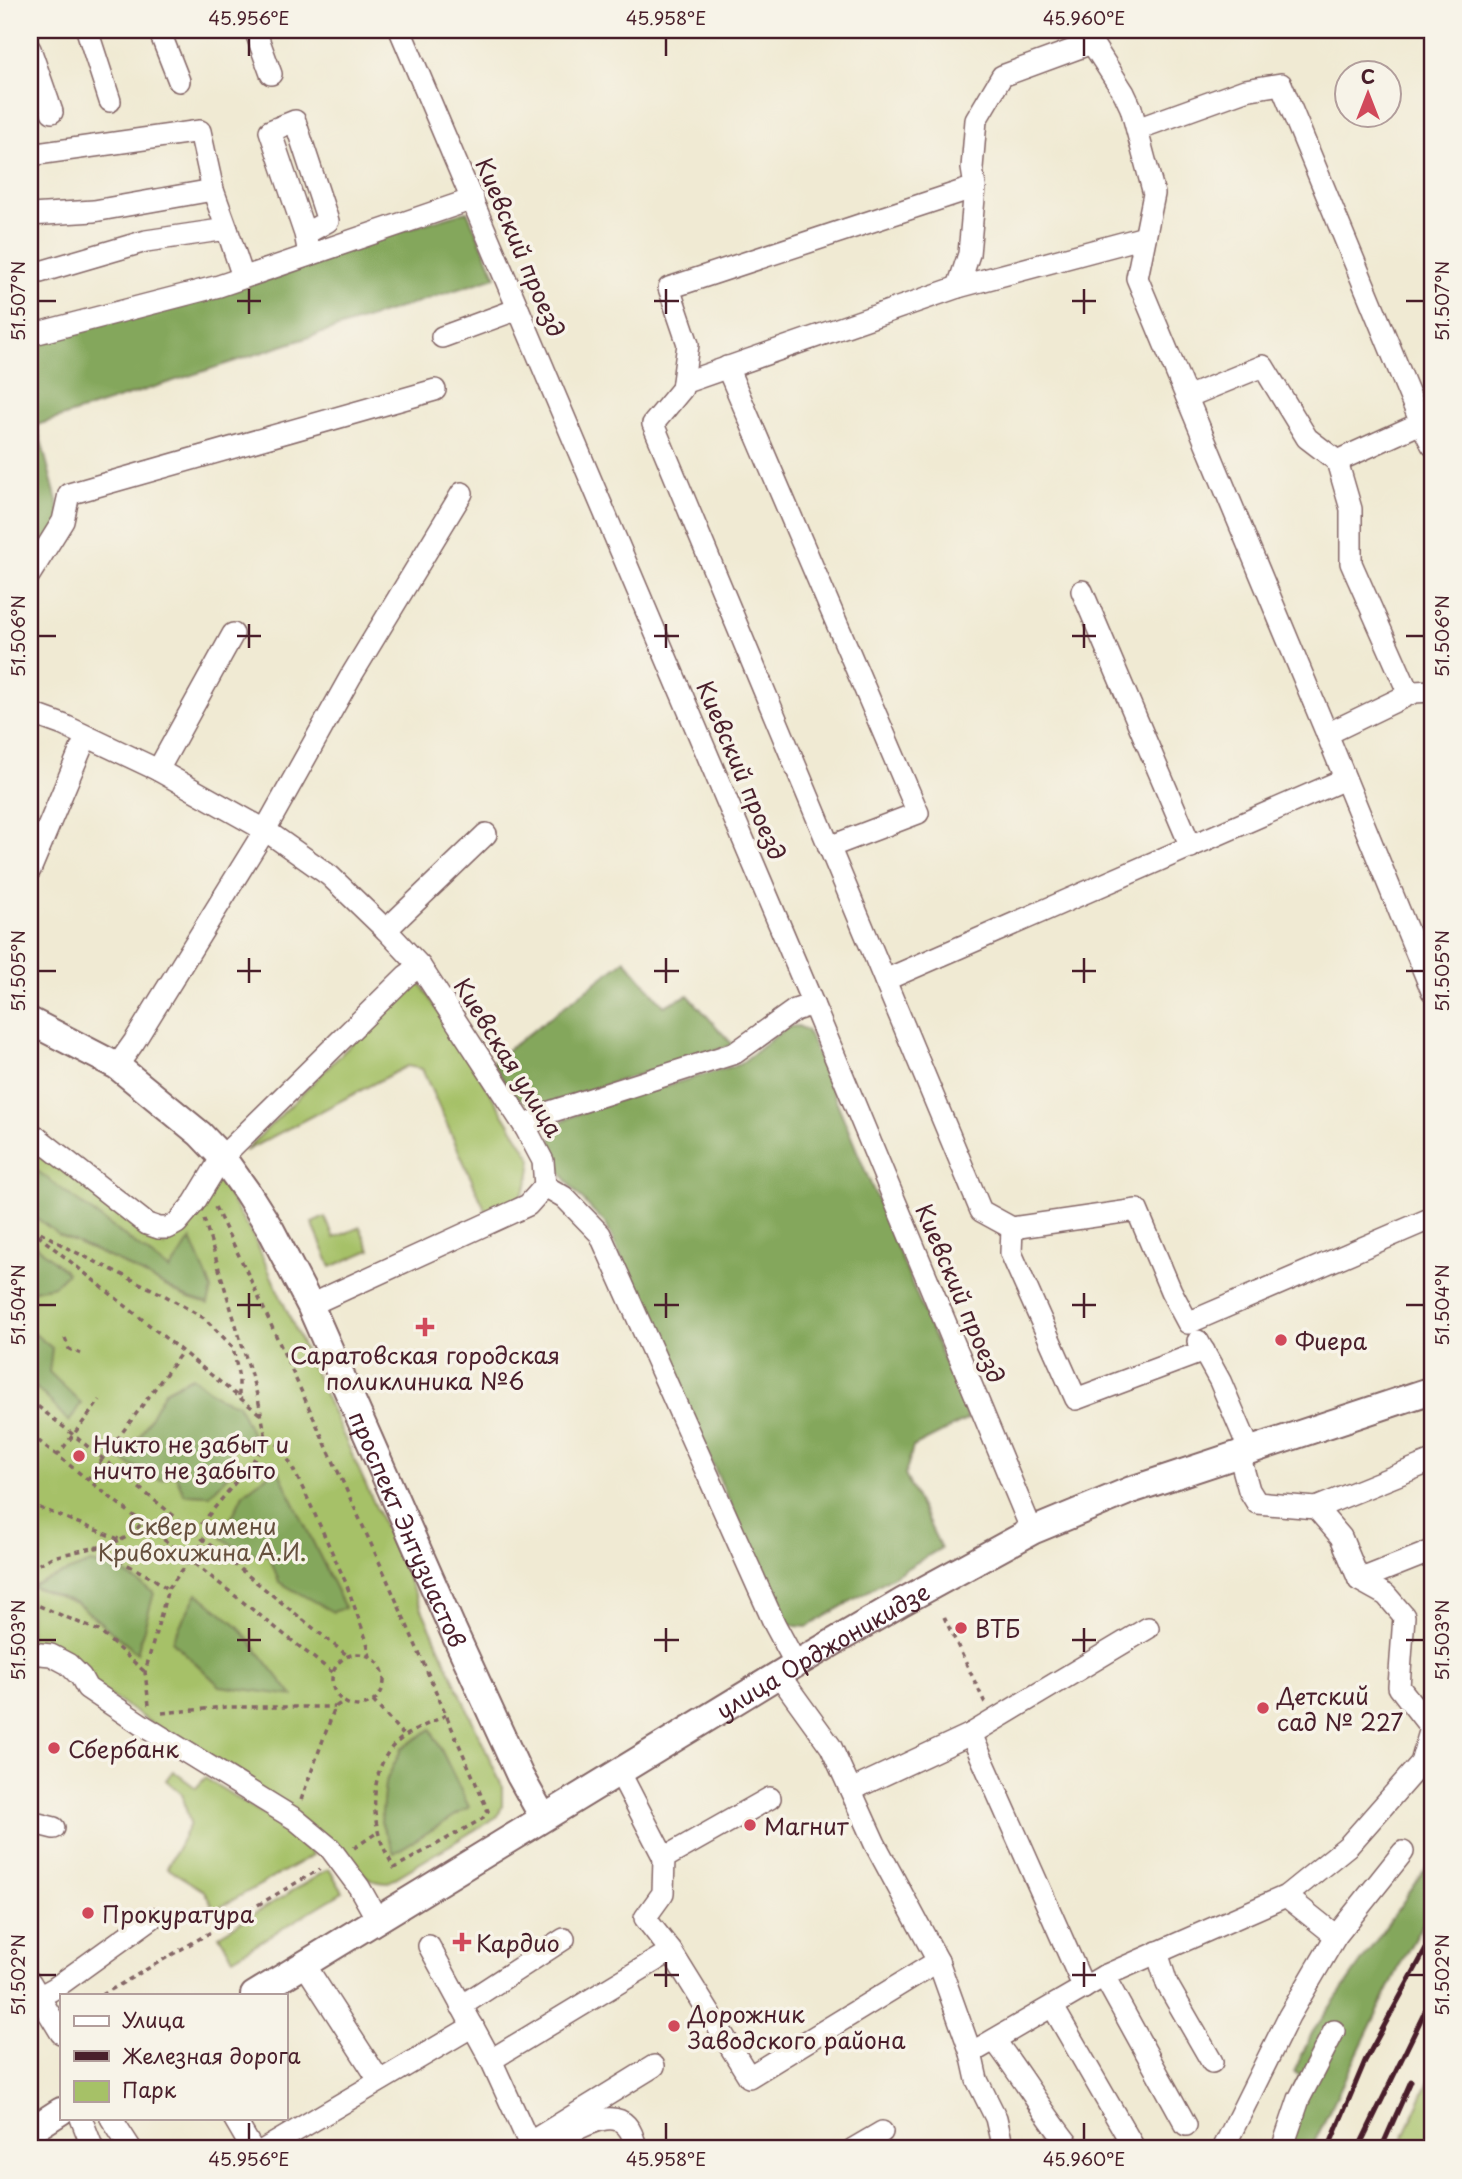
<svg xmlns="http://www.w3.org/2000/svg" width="1462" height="2179" font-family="'Playpen Sans',sans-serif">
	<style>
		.green { fill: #a6c167; stroke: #787049; stroke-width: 2 }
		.forest { fill: #84a75c; stroke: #676344; stroke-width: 2 }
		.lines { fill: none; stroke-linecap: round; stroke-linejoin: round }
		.minor-casing { stroke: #846666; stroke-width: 24 }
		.major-casing { stroke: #846666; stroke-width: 30 }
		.path { stroke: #846666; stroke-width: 3.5; stroke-dasharray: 5 5; stroke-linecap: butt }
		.minor { stroke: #fff; stroke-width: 21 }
		.major { stroke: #fff; stroke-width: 26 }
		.rail { stroke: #4a1f2b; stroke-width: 5 }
		.ticks { fill: none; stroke: #4a1f2b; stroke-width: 2.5 }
		.poi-dot { fill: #d1495b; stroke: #f7f3e8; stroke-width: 2.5 }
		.labels { text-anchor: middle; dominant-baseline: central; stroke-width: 7; stroke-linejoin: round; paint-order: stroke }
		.street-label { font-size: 23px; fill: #4a1f2b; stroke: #f7f3e8 }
		.poi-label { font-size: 23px; fill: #4a1f2b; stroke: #f7f3e8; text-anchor: start }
		.park-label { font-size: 23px; fill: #66503d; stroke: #f7f3e8 }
		.neatline { fill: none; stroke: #4a1f2b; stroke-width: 2.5 }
		.ticks-label { font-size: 18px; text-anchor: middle; fill: #4a1f2b }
	</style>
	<rect width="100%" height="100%" fill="#f7f3e8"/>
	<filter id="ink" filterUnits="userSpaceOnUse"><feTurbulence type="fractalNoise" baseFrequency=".0143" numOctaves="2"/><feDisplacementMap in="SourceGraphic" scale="14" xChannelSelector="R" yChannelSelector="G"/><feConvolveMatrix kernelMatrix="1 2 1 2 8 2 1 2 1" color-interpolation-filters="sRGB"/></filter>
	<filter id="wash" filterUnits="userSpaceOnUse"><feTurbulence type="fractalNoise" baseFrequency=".00686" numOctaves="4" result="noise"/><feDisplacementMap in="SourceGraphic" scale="28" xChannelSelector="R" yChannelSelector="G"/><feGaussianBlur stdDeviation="1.57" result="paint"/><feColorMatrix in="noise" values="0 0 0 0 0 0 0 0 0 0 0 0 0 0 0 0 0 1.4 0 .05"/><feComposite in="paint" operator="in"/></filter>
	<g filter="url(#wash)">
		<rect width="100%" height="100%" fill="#f0ead3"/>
		<g class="green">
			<path d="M 417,978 L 532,1159 C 528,1198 521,1198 488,1216 L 422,1069 L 407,1066 L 245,1151 Z"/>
			<path d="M 30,1146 L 165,1246 L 218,1178 L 254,1238 L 502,1786 L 502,1806 L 498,1816 L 387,1883 C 364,1883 351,1862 336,1845 L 92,1684 L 88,1667 L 72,1655 L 37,1646 L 30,1641 Z"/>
			<path d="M 325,1217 L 334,1238 L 360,1227 L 370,1250 L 331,1267 L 312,1223 Z"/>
			<path d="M 173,1771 L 196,1788 L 205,1778 L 292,1832 L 313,1855 L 215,1910 L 204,1891 L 167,1868 L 190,1824 L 182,1794 L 166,1780 Z"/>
			<path d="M 329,1869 L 343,1892 L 233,1958 L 219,1935 Z"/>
			<path d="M 1432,2075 L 1432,2143 L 1428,2149 L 1398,2149 Z"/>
		</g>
		<g class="forest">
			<path d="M 467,211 L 496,277 L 37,425 L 66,535 L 30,596 L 30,342 Z"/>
			<path d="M 625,960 L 664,1006 L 688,995 L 733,1045 L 549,1103 L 531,1105 L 513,1095 L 492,1062 Z"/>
			<path d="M 798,1026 L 807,1030 L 968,1419 L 913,1447 L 905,1475 L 941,1548 L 807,1627 L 795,1626 L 782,1620 L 606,1224 C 587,1205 546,1167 552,1137 C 553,1132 557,1127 559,1122 L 594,1107 L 740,1064 L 787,1027 Z"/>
			<path d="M 32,1167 L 170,1270 L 191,1239 L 212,1289 L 208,1304 L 186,1297 L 122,1263 L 59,1235 L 30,1213 L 30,1169 Z"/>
			<path d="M 30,1240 L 67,1273 L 54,1286 L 30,1291 Z"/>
			<path d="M 30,1330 L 52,1348 L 49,1372 L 81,1403 L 69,1422 L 48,1399 L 30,1383 Z"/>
			<path d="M 192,1377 L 220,1398 L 238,1404 L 252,1435 L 233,1444 L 230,1473 L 210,1495 L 184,1494 L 175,1474 L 160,1480 L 117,1458 L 118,1451 L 140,1436 L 165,1391 Z"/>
			<path d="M 277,1468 L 345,1608 L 333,1612 L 279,1582 L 269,1555 L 245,1553 L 222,1538 L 243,1494 Z"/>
			<path d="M 91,1563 L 120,1570 L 154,1593 L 137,1653 L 77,1603 L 30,1586 Z"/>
			<path d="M 197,1593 L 238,1626 L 293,1696 L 220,1686 L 172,1641 Z"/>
			<path d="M 431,1729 L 469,1807 L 394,1853 L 381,1822 L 385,1783 L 402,1748 Z"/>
			<path d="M 1432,1860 L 1432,1908 L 1404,1957 L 1311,2149 L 1278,2149 L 1291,2116 L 1283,2110 L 1300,2075 L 1294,2072 L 1312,2033 Z"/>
		</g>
	</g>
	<g filter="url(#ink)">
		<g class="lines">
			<defs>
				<g id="minor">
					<path d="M 87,30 L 110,101"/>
					<path d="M 159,30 L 179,81"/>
					<path d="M 255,30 L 271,74"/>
					<path d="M 400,30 L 813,1004 L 1032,1531"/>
					<path d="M 1087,30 L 1092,43 L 1002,76 L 976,120 L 972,168 L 975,187 L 669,288 L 688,344 L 682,389 L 653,424 L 981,1211 L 1012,1228 L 1137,1210 L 1171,1291 L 1188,1323 L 1432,1218"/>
					<path d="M 1092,43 L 1124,93 L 1131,108 L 1154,194 L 1137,278 L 1327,734"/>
					<path d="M 30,49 L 52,112"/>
					<path d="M 1137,129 L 1245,90 L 1281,84 L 1421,423 L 1337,461"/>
					<path d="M 30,155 L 200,131 L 213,190 L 227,229"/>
					<path d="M 30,215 L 94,211 L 213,190"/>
					<path d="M 305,234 L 328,221 L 295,121 L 270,131 L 305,234 L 309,254"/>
					<path d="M 30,275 L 146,241 L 227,229 L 243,277"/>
					<path d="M 958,287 L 969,254 L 975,187"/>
					<path d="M 30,335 L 219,286 L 473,199"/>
					<path d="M 442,337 L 518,309"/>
					<path d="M 727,367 L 918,813 L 829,847"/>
					<path d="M 683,383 L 958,287 L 1145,237"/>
					<path d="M 1187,397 L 1263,366 L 1307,438 L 1337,461 L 1351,509 L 1351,563 L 1409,694"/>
					<path d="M 1421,423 L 1432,445"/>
					<path d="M 30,574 L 63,521 L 69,494 L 435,390"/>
					<path d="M 1082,591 L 1191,847"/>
					<path d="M 1432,691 L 1414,692 L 1327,734 L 1432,991"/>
					<path d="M 30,713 L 63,725 L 158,770 L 265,830 L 330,876 L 386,930 L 420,966 L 525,1127 L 543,1161 L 545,1186 L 564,1197 L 600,1234 L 775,1625 L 796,1664"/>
					<path d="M 158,770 L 233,634"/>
					<path d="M 30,870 L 86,737"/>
					<path d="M 386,930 L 486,834"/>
					<path d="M 885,980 L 1345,779"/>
					<path d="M 117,1066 L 134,1042 L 265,830 L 351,676 L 462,493"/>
					<path d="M 525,1127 L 550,1112 L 735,1053 L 795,1010 L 813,1004"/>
					<path d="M 30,1132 L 147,1224 L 159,1228 L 168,1228 L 177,1223 L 194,1203 L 222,1157 L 406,976 L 420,966"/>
					<path d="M 1012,1228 L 1011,1253 L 1076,1399 L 1204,1351"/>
					<path d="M 310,1305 L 528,1205 L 545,1186"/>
					<path d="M 1198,1341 L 1220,1381 L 1250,1451"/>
					<path d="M 1316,1508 L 1432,1461"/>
					<path d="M 1359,1580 L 1432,1551"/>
					<path d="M 30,1653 L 51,1655 L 68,1664 L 81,1677 L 87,1688 L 142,1725 L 295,1819 L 330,1848 L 359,1887 L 377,1919"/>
					<path d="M 779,1675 L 831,1747 L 875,1844 L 938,1961 L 971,2053 L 977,2080 L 996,2118 L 1003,2149"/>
					<path d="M 971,1734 L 1084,1988"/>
					<path d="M 620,1773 L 664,1858"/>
					<path d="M 851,1790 L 971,1734 L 1148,1628"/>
					<path d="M 30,1822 L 54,1828"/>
					<path d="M 1286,1896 L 1336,1936"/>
					<path d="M 429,1946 L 491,2060 L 671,1951 L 749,2077 L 938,1961"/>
					<path d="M 671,1951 L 645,1918 L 663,1893 L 664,1858 L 770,1798"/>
					<path d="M 1157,1952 L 1167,1984 L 1212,2062"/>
					<path d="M 305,1965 L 379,2080"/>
					<path d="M 1104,1976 L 1186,2125"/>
					<path d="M 30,1982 L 61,2033"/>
					<path d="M 39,1997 L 55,1988 L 152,1918"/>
					<path d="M 461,2006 L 564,1939"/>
					<path d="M 1053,2007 L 1133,2146"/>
					<path d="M 995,2041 C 1022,2076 1044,2115 1072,2149"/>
					<path d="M 971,2053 L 1104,1976 L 1286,1896 L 1349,1845 L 1421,1763 L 1431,1728 L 1399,1687 L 1404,1616 L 1386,1595 L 1359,1580 L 1341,1537 L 1316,1508 L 1257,1503 L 1249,1490 L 1239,1454"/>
					<path d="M 491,2060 L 529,2143 L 654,2066"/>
					<path d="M 81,2118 L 93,2149"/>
					<path d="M 111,2118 L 131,2149"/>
					<path d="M 234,2118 L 252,2149"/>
					<path d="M 559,2138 C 589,2124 627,2098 636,2149"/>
					<path d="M 265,2149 L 473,2026"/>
					<path d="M 853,2149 L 882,2132"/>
					<path d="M 1223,2149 L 1289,2016 L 1336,1936 L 1403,1852"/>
					<path d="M 1282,2149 L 1299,2099 L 1334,2031"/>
				</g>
				<g id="major">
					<path id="s1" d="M 30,1021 L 117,1066 L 200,1134 L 222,1157 L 247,1192 L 271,1230 L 310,1305 L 453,1630 L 520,1776 L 543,1817"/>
					<path id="s2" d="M 254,1995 L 796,1664 L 902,1602 L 1032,1531 L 1131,1490 L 1432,1390"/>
					<path d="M 30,2131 L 61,2111"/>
				</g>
			</defs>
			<use href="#minor" class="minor-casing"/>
			<use href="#major" class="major-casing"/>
			<g class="path">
				<path d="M 215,1207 L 247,1272 L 382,1568 L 488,1811 L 482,1819 L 394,1868 C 389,1858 383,1848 380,1838 C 371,1810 372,1768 394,1745 C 407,1732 429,1724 446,1715"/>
				<path d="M 204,1219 L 258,1398 L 266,1438 L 282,1447 L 307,1497 L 346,1583 L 367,1642 L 370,1657"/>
				<path d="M 32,1227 L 67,1248 L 162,1294 L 204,1318 L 233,1347 L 239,1379 L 239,1397"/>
				<path d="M 30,1229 L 261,1415"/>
				<path d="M 65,1338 L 69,1349 L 81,1354"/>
				<path d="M 30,1400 L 348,1656"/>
				<path d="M 30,1434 L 333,1673"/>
				<path d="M 57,1456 L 100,1400"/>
				<path d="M 87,1480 L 182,1352"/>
				<path d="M 30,1504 L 121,1540 L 96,1548 L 154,1579 L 168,1589"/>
				<path d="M 195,1532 L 260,1452 L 266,1438"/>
				<path d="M 121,1540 L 135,1532 L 141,1523"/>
				<path d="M 30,1569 L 52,1557 L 97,1547"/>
				<path d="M 30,1602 L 99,1631 L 145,1672"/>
				<path d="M 944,1617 L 985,1703"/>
				<circle cx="358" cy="1680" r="26"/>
				<path d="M 373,1701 L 405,1737"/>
				<path d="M 149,1705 L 145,1672 L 168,1589 L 204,1541"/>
				<path d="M 162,1713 L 226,1707 L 335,1707"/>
				<path d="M 301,1800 L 335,1707 L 344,1701"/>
				<path d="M 354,1848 L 378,1832"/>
				<path d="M 102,1995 L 320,1869"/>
			</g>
			<use href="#minor" class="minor"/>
			<use href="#major" class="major"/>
			<g class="rail">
				<path d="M 1328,2149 L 1365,2061 L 1432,1938"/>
				<path d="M 1358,2149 L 1432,1997"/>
				<path d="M 1381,2149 L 1411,2081"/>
			</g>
		</g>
	</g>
	<path class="ticks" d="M 249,38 L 249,56M 666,38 L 666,56M 1084,38 L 1084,56M 249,289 L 249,314M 666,289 L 666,314M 1084,289 L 1084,314M 38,301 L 56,301M 237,301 L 261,301M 654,301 L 679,301M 1072,301 L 1096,301M 1406,301 L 1424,301M 249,624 L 249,648M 666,624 L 666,648M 1084,624 L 1084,648M 38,636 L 56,636M 237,636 L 261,636M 654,636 L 679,636M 1072,636 L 1096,636M 1406,636 L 1424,636M 249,958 L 249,983M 666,958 L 666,983M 1084,958 L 1084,983M 38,971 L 56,971M 237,971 L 261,971M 654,971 L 679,971M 1072,971 L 1096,971M 1406,971 L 1424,971M 249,1293 L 249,1318M 666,1293 L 666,1318M 1084,1293 L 1084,1318M 38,1305 L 56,1305M 237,1305 L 261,1305M 654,1305 L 679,1305M 1072,1305 L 1096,1305M 1406,1305 L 1424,1305M 249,1628 L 249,1652M 666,1628 L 666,1652M 1084,1628 L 1084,1652M 38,1640 L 56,1640M 237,1640 L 261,1640M 654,1640 L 679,1640M 1072,1640 L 1096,1640M 1406,1640 L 1424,1640M 666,1962 L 666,1987M 1084,1962 L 1084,1987M 38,1975 L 56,1975M 654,1975 L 679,1975M 1072,1975 L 1096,1975M 1406,1975 L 1424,1975M 249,2123 L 249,2140M 666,2123 L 666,2140M 1084,2123 L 1084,2140"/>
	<g class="poi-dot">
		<path d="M421.5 1316.5h7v7h7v7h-7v7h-7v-7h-7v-7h7z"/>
		<circle cx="1281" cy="1340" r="7"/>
		<circle cx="79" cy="1456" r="7"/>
		<circle cx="961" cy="1628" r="7"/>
		<circle cx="1263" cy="1708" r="7"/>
		<circle cx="54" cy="1748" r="7"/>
		<circle cx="750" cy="1825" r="7"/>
		<circle cx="88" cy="1913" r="7"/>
		<path d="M458.5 1931.5h7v7h7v7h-7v7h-7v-7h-7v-7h7z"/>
		<circle cx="674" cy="2026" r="7"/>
	</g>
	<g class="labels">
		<g class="street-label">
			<text transform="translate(521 247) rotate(67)">Киевский проезд</text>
			<text transform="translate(742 770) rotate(67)">Киевский проезд</text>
			<text transform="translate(509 1057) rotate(58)">Киевская улица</text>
			<text transform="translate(961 1293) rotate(67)">Киевский проезд</text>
			<text stroke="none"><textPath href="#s1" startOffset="654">проспект Энтузиастов</textPath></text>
			<text stroke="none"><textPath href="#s2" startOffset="665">улица Орджоникидзе</textPath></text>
		</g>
		<g class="poi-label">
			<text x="1295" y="1340">Фиера</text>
			<text x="425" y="1354" text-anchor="middle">Саратовская городская<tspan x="425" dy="26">поликлиника №6</tspan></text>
			<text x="93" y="1443">Никто не забыт и<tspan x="93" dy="26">ничто не забыто</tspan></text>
			<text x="975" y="1628">ВТБ</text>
			<text x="1277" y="1695">Детский<tspan x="1277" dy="26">сад № 227</tspan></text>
			<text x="68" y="1748">Сбербанк</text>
			<text x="764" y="1825">Магнит</text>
			<text x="102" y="1913">Прокуратура</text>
			<text x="476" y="1942">Кардио</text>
			<text x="688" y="2013">Дорожник<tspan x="688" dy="26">Заводского района</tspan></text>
		</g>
		<g class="park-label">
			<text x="202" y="1525">Сквер имени<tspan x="202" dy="26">Кривохижина А.И.</tspan></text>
		</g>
	</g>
	<rect width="1462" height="2179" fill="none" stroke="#f7f3e8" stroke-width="77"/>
	<rect x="60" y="1994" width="228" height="126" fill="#f7f3e8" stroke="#b29e9c" stroke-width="2"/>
	<rect x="74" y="2016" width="35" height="10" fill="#ffffff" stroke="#b29e9c" stroke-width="2"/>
	<text x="122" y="2028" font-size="21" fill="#4a1f2b">Улица</text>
	<rect x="74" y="2051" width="35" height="10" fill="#4a1f2b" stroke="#b29e9c" stroke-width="2"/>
	<text x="122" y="2064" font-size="21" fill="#4a1f2b">Железная дорога</text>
	<rect x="74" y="2081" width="35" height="21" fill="#a6c167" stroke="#b29e9c" stroke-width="2"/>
	<text x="122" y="2098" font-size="21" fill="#4a1f2b">Парк</text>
	<g transform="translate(1368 94)"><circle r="33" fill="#f7f3e8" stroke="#b29e9c" stroke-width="2"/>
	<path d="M0-5L12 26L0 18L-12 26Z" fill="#d1495b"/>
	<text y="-10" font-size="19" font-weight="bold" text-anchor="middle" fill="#4a1f2b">С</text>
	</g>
	<rect x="38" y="38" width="1386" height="2102" class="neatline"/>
	<g class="ticks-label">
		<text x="249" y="25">45.956°E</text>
		<text x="666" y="25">45.958°E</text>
		<text x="1084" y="25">45.960°E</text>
		<text transform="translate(19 301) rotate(-90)" y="6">51.507°N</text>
		<text transform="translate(1443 301) rotate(-90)" y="6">51.507°N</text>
		<text transform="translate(19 636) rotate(-90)" y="6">51.506°N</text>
		<text transform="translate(1443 636) rotate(-90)" y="6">51.506°N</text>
		<text transform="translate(19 971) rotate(-90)" y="6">51.505°N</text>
		<text transform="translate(1443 971) rotate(-90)" y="6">51.505°N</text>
		<text transform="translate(19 1305) rotate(-90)" y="6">51.504°N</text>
		<text transform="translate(1443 1305) rotate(-90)" y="6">51.504°N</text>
		<text transform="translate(19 1640) rotate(-90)" y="6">51.503°N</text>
		<text transform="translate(1443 1640) rotate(-90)" y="6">51.503°N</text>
		<text transform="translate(19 1975) rotate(-90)" y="6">51.502°N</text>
		<text transform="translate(1443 1975) rotate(-90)" y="6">51.502°N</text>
		<text x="249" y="2166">45.956°E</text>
		<text x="666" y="2166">45.958°E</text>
		<text x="1084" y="2166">45.960°E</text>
	</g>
</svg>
